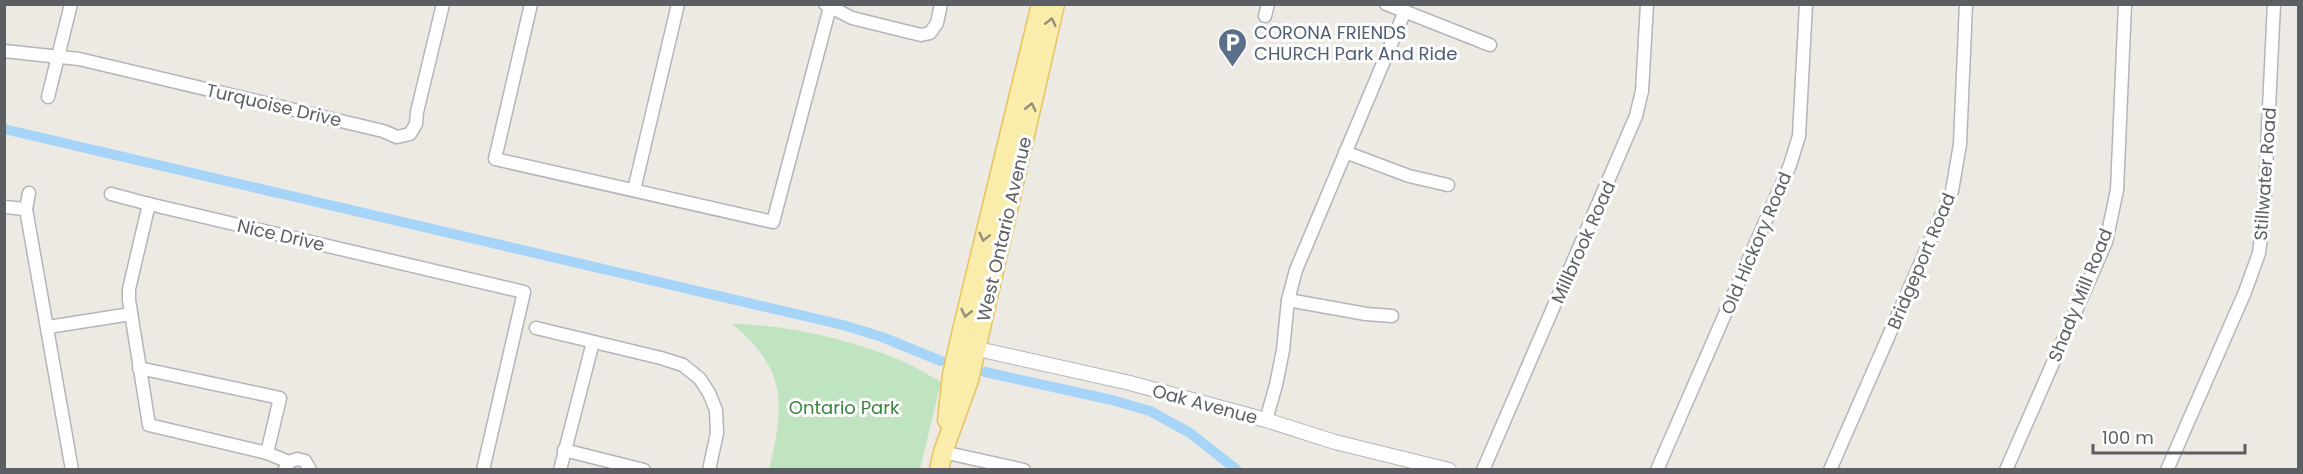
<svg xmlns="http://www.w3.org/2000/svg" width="2303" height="474" font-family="Poppins,sans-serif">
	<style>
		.green { fill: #c0e3c0 }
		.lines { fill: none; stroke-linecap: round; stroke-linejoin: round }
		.canal { stroke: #a6d5f9; stroke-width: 10 }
		.minor-casing { stroke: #b3b5b9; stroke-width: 15 }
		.tertiary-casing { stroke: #b3b5b9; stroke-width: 16 }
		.primary-casing { stroke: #e8c160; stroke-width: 21 }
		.minor { stroke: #fff; stroke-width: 12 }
		.tertiary { stroke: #fff; stroke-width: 14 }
		.primary { stroke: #faecaa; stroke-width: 18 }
		.oneway { stroke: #93907b }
		.labels { text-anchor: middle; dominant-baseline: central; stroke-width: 6; stroke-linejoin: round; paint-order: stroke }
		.service-label { font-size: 18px; fill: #4e5e75; stroke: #fff; text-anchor: start }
		.street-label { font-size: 18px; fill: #5b5e62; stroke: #fff }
		.park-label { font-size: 18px; fill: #3a823d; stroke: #fff }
	</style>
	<rect width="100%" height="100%" fill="#eceae2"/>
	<path class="green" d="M 732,324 C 785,324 846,339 895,358 C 911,364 926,374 941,382 L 920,469 L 769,469 C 785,406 787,368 732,324 Z"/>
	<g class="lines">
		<g class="canal">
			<path d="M 4,129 L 843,325 L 882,337 L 941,361"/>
			<path d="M 985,372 L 1112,400 L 1150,411 L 1190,433 L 1237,470"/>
		</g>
		<defs>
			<g id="minor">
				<path d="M 531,4 L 495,159 L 773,222 L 830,7"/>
				<path d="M 825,4 L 852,18 L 921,35 L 930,33 L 937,23 L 941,4"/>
				<path d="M 1386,4 L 1490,45"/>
				<path d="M 1265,16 L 1268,4"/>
				<path d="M 4,51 L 79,59 L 383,131 L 397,137 L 410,134 L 416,124 L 417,112 L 443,4"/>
				<path d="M 48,97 L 71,4"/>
				<path d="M 1345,152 L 1409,176 L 1448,185"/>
				<path d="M 634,190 L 678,4"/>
				<path d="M 29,193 L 26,209 L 72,470"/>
				<path d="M 111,194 L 149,204"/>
				<path d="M 4,207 L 26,209"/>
				<path d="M 1288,300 L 1366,314 L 1392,316"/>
				<path d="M 48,327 L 131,314"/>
				<path d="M 536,328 L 661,358 L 683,365 L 700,379 L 709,393 L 716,410 L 717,433 L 709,470"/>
				<path d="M 139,368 L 280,398 L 267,453"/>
				<path d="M 1266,420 L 1276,385 L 1283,350 L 1288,300 L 1296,270 L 1405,11"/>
				<path d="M 564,450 L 644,470"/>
				<path d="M 943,452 L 1024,470"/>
				<path d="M 289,462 L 267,453 L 149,425 L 129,300 L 129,289 L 149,204 L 524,292 L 483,470"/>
				<path d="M 285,469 L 289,462 L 297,459 L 305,461 L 310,470"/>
				<path d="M 560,470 L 593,342"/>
				<path d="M 1483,470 L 1636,116 L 1642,91 L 1647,4"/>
				<path d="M 1657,470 L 1790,165 L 1799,136 L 1806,4"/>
				<path d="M 1830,470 L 1952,191 L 1960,144 L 1966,4"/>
				<path d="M 2006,470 L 2106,242 L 2117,190 L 2125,4"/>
				<path d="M 2167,470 L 2245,292 L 2259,253 L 2264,212 L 2274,4"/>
			</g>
			<path id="tertiary" d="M 969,347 L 1130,383 L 1266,420 L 1335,442 L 1449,470"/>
			<g id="primary">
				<path d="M 947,420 L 952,375 L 962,330 L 1041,4"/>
				<path d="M 939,470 L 943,452 L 969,380 L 1055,4"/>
			</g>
		</defs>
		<use href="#minor" class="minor-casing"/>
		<use href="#tertiary" class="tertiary-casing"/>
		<use href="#primary" class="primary-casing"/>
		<use href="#minor" class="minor"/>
		<use href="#tertiary" class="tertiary"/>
		<use href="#primary" class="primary"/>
	</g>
	<defs><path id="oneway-chevron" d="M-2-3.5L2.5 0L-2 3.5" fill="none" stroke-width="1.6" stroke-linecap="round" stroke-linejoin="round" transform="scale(1.5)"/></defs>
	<g class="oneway">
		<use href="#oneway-chevron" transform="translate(1051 22) rotate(-77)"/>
		<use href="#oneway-chevron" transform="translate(1031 107) rotate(-77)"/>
		<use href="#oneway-chevron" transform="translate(984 237) rotate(104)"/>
		<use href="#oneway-chevron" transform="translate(966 313) rotate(103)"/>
	</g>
	<defs>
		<symbol id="parking-pin" viewBox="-11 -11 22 30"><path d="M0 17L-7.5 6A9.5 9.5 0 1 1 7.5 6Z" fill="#5c6f8a" stroke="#fff"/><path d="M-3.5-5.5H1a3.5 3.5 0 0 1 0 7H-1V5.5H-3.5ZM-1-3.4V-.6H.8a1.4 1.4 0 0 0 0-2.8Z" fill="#fff"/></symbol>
	</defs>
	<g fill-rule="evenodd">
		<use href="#parking-pin" x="1216" y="26" width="33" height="45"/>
	</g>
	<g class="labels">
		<g class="service-label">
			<text x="1254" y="32">CORONA FRIENDS<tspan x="1254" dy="21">CHURCH Park And Ride</tspan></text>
		</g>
		<g class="street-label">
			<text transform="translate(274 105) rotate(13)">Turquoise Drive</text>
			<text transform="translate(2265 174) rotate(-86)">Stillwater Road</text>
			<text transform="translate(1004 229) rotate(-77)">West Ontario Avenue</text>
			<text transform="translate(281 235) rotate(13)">Nice Drive</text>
			<text transform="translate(1583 242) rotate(-66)">Millbrook Road</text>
			<text transform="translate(1756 243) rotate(-67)">Old Hickory Road</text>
			<text transform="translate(1921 261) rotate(-67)">Bridgeport Road</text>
			<text transform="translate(2080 295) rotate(-68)">Shady Mill Road</text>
			<text transform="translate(1205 404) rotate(15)">Oak Avenue</text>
		</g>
		<g class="park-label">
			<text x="844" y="407">Ontario Park</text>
		</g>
	</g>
	<rect width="2303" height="474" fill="none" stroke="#5b5e62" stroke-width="12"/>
	<path d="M2093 444v9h152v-9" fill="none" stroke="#5b5e62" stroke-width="3"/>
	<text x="2102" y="444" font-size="18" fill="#5b5e62" stroke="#ffffff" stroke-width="4.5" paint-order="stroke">100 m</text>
</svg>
